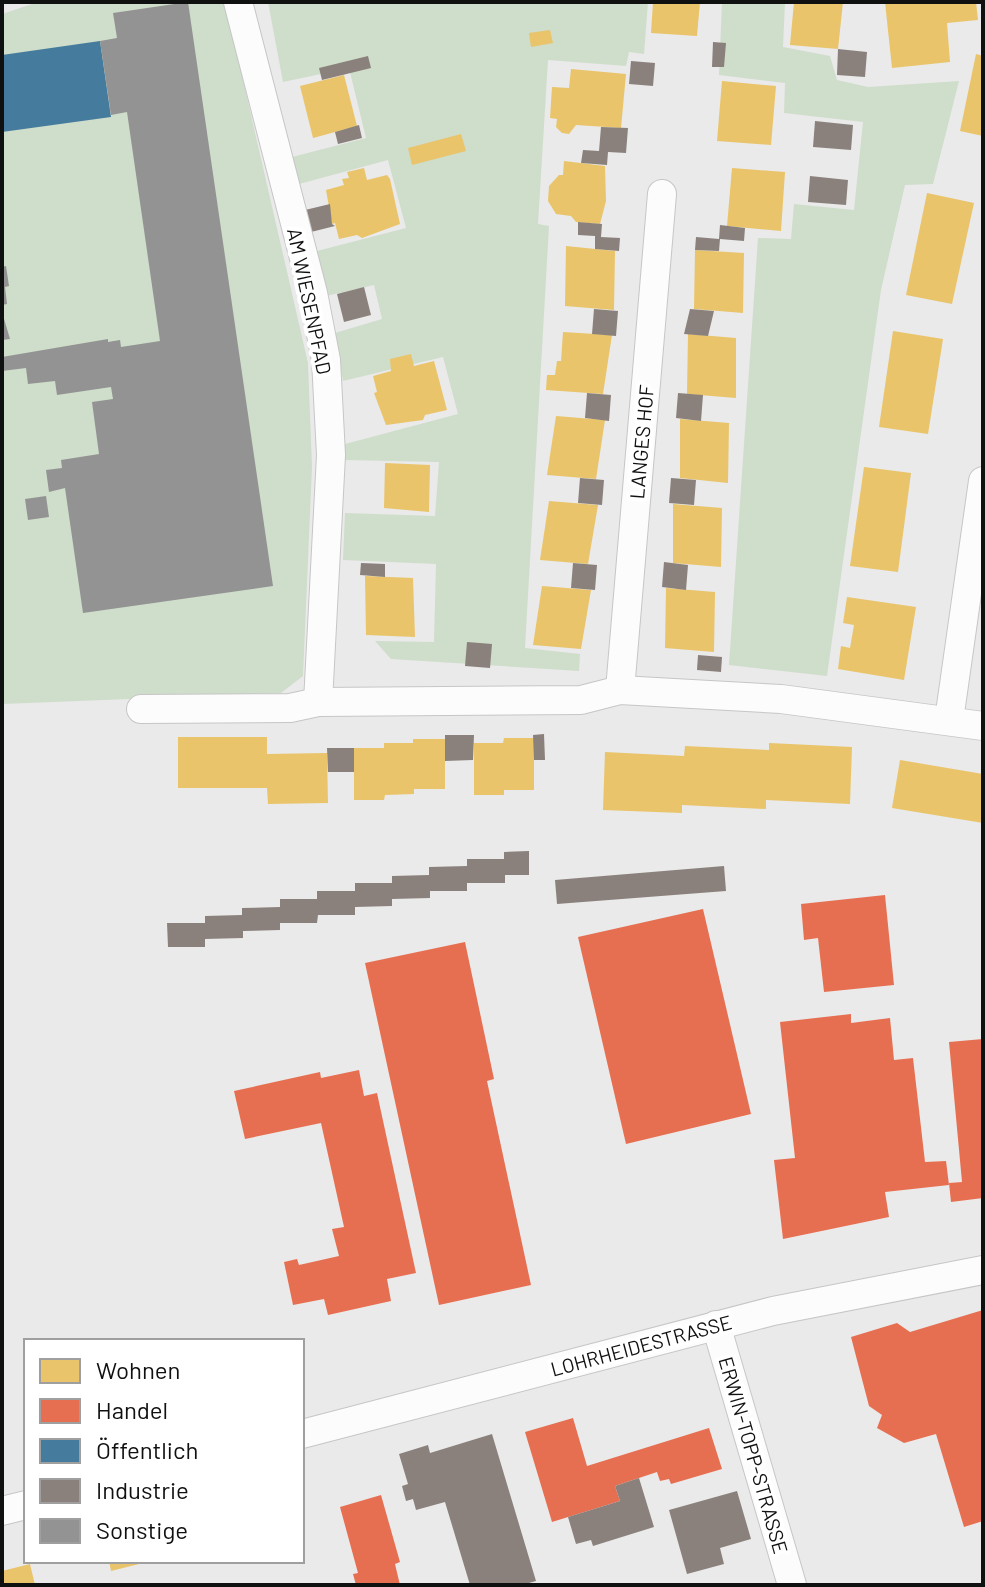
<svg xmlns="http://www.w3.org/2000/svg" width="985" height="1587" font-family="Barlow,sans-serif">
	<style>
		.green { fill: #cfddcb }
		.homes { fill: #e9c46a }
		.shops { fill: #e76f51 }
		.public { fill: #457b9d }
		.industry { fill: #8a817c }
		.building { fill: #939393 }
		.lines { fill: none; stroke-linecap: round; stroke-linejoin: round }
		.minor-casing { stroke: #c6c6c6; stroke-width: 30 }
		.minor { stroke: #fcfcfc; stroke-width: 28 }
		.labels { text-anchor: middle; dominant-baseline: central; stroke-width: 8; stroke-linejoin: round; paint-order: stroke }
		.street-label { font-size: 20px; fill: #0f1010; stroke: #fff }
	</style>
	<rect width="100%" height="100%" fill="#eaeaea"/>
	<g class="green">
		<path d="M 38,2 L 225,2 L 308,363 L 312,467 L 303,676 L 281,693 L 2,704 L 2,14 Z"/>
		<path d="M 268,2 L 648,2 L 644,54 L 629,52 L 626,66 L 548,60 L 538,224 L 549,226 L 525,648 L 580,654 L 579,671 L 391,659 L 375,641 L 434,642 L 436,564 L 343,560 L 345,513 L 435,516 L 439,462 L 345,460 L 345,444 L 458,414 L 443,357 L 343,381 L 335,333 L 382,319 L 374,285 L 326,296 L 317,251 L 406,228 L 388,160 L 299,184 L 292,157 L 366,138 L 349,68 L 283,82 Z"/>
		<path d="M 722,2 L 785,2 L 783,47 L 830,56 L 837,80 L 868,87 L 959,81 L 933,184 L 905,185 L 881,290 L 827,676 L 729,665 L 758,238 L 791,239 L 794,204 L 854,210 L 863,122 L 784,113 L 785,83 L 719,75 Z"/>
	</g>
	<g class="homes">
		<path d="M 653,2 L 700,2 L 697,36 L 651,33 Z"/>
		<path d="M 794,2 L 843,2 L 838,49 L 790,45 Z"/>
		<path d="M 885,2 L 976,2 L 978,20 L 947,23 L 950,62 L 892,68 Z"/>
		<path d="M 550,30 L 553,43 L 531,47 L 529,33 Z"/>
		<path d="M 976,54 L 983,56 L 983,136 L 960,131 Z"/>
		<path d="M 571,69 L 626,74 L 621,128 L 576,125 L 569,134 L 562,133 L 556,127 L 557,119 L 550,118 L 552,87 L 569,88 Z"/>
		<path d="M 344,75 L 357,126 L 313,138 L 300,86 Z"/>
		<path d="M 722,81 L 776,86 L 771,145 L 717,141 Z"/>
		<path d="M 461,134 L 466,151 L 412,165 L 408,148 Z"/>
		<path d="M 564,161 L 605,166 L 606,201 L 600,224 L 576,222 L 571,216 L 556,214 L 548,201 L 549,186 L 559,175 L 563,175 Z"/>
		<path d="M 364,168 L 367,180 L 387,175 L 390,179 L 400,224 L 362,238 L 357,235 L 339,239 L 335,223 L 332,224 L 326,190 L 344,185 L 342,179 L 349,178 L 347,172 Z"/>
		<path d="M 732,168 L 785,172 L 781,231 L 727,226 Z"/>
		<path d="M 927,193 L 974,203 L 952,304 L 906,295 Z"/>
		<path d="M 566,246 L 615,251 L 614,310 L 565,306 Z"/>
		<path d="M 695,250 L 744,253 L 743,313 L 694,309 Z"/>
		<path d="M 893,331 L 943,339 L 928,434 L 879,427 Z"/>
		<path d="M 563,332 L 612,335 L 603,394 L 546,390 L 547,375 L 555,375 L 557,361 L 561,361 Z"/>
		<path d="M 688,334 L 736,338 L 736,398 L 687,394 Z"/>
		<path d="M 411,354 L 414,366 L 434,361 L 447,410 L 425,415 L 423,420 L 386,425 L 374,393 L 377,392 L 373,376 L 391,371 L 390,359 Z"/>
		<path d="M 556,416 L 605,420 L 596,479 L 547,475 Z"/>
		<path d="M 680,419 L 729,423 L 728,483 L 680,478 Z"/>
		<path d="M 385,463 L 430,465 L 429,512 L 384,508 Z"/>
		<path d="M 864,467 L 911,473 L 898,572 L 850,566 Z"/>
		<path d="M 549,501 L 598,505 L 588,564 L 540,560 Z"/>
		<path d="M 673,504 L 722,508 L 721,567 L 673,563 Z"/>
		<path d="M 365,576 L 413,578 L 415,637 L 366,635 Z"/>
		<path d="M 542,586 L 591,590 L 581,649 L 533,645 Z"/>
		<path d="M 666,588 L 715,592 L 714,652 L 665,648 Z"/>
		<path d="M 847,597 L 916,607 L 904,680 L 838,669 L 841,646 L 850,648 L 854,625 L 843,623 Z"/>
		<path d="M 178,737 L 267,737 L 267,754 L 327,753 L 328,803 L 268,804 L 267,788 L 178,788 Z"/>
		<path d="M 504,738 L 534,738 L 534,790 L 504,790 L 504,795 L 474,795 L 474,743 L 503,743 Z"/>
		<path d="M 413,739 L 445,739 L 445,789 L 414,789 L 414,794 L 385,795 L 384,800 L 354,800 L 354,748 L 384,748 L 384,743 L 413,743 Z"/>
		<path d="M 769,743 L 852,747 L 850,804 L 766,800 L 766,809 L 682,805 L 682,813 L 603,810 L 605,752 L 684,756 L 685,746 L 769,750 Z"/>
		<path d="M 900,760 L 983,774 L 983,823 L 892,808 Z"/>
		<path d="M 109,1561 L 147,1561 L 147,1562 L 111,1571 Z"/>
		<path d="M 30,1564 L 35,1585 L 2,1585 L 2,1571 Z"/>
	</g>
	<g class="shops">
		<path d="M 885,895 L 894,985 L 824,992 L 818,938 L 804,940 L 801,904 Z"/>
		<path d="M 703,909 L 751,1114 L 626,1144 L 578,937 Z"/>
		<path d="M 465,942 L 494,1079 L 487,1081 L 531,1285 L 439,1305 L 365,963 Z"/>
		<path d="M 851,1014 L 851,1023 L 890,1018 L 894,1060 L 913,1058 L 925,1162 L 946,1161 L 949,1185 L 885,1192 L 889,1217 L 783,1239 L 774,1160 L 795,1158 L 780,1022 Z"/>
		<path d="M 983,1039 L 983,1198 L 951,1202 L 949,1183 L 962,1182 L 949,1042 Z"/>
		<path d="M 359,1070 L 364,1096 L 377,1093 L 416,1273 L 387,1279 L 391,1301 L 328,1315 L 324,1299 L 293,1305 L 284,1262 L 297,1259 L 299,1265 L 339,1256 L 332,1229 L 344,1227 L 321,1123 L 245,1139 L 234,1091 L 320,1072 L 321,1078 Z"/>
		<path d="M 983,1310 L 983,1521 L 964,1527 L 936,1434 L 904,1443 L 877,1428 L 882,1415 L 869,1406 L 851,1337 L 897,1323 L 910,1332 Z"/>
		<path d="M 573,1418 L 587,1466 L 709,1428 L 722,1469 L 671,1484 L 669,1479 L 660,1481 L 657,1472 L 615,1486 L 620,1501 L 552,1522 L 525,1432 Z"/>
		<path d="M 381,1495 L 400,1562 L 395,1564 L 400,1585 L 356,1585 L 353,1574 L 358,1573 L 340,1507 Z"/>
	</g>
	<path class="public" d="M 100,41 L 111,117 L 2,132 L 2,55 Z"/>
	<g class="industry">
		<path d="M 713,42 L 726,43 L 724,67 L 712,67 Z"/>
		<path d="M 838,49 L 867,52 L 865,77 L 837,75 Z"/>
		<path d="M 368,56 L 371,68 L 322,80 L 319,68 Z"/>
		<path d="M 631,61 L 655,63 L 653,86 L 629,84 Z"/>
		<path d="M 815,121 L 853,125 L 851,150 L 813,147 Z"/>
		<path d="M 359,125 L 362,138 L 338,144 L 335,132 Z"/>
		<path d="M 601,127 L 628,128 L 626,153 L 608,152 L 607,165 L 581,163 L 583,150 L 599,151 Z"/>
		<path d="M 810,176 L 848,180 L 846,205 L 808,202 Z"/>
		<path d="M 330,204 L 332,224 L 335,226 L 311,232 L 305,210 Z"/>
		<path d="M 578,222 L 602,224 L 601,237 L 620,238 L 619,251 L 595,249 L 595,236 L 578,235 Z"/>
		<path d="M 720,225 L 745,228 L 744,241 L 720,239 L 719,251 L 695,250 L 696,237 L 719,239 Z"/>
		<path d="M 364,287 L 371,315 L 344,322 L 337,294 Z"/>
		<path d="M 594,309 L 618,311 L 616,336 L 592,334 Z"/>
		<path d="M 690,309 L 714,311 L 708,336 L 684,334 Z"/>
		<path d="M 587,393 L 611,395 L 609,421 L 585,418 Z"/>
		<path d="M 678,393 L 703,395 L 701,421 L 676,418 Z"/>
		<path d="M 580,478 L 604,480 L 602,505 L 578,503 Z"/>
		<path d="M 671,478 L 696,480 L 694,505 L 669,503 Z"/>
		<path d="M 664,562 L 688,565 L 686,590 L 662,587 Z"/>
		<path d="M 361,563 L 385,564 L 385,577 L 360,575 Z"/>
		<path d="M 573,563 L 597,565 L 595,590 L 571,588 Z"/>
		<path d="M 467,642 L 492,644 L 490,668 L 465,666 Z"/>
		<path d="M 698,655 L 722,657 L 721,672 L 697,670 Z"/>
		<path d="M 544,734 L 545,760 L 534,760 L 533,735 Z"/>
		<path d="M 445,735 L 474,735 L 473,760 L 445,761 Z"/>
		<path d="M 327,748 L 354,748 L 354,772 L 328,772 Z"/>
		<path d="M 529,851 L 529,875 L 505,875 L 505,883 L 467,883 L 467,891 L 430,891 L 430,898 L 392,899 L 392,906 L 355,907 L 355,915 L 318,915 L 317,923 L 280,923 L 280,930 L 243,931 L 243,938 L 205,939 L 205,947 L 168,947 L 167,923 L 205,923 L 205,916 L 242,915 L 242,908 L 280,907 L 280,899 L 317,899 L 317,891 L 355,891 L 355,883 L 392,883 L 392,876 L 429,875 L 429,867 L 467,866 L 467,859 L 504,859 L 504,852 Z"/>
		<path d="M 724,866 L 726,891 L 557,904 L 555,880 Z"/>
		<path d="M 492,1434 L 536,1581 L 522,1585 L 470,1585 L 445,1502 L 416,1510 L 413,1499 L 406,1501 L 402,1486 L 408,1484 L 399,1454 L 428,1445 L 430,1453 Z"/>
		<path d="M 639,1478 L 654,1527 L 593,1546 L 591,1540 L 576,1544 L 568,1517 L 620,1501 L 615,1486 Z"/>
		<path d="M 737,1491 L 751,1539 L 720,1548 L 724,1564 L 687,1574 L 669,1510 Z"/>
	</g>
	<g class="building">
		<path d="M 188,2 L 273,586 L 83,613 L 65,488 L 49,492 L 46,470 L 62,468 L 61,460 L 99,454 L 92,402 L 113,399 L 111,387 L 57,395 L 55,381 L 28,384 L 26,368 L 2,371 L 2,357 L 108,339 L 108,342 L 120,340 L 121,347 L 160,341 L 127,112 L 111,115 L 100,41 L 117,38 L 113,13 Z"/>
		<path d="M 6,266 L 9,286 L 5,287 L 7,304 L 2,305 L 2,267 Z"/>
		<path d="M 2,312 L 10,339 L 2,340 Z"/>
		<path d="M 46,496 L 49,517 L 28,520 L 25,499 Z"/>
	</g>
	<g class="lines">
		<defs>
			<g id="minor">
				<path d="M 238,2 L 313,293 L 326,360 L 331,455 L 318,702"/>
				<path d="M 620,690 L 662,194"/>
				<path d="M 141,709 L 290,708 L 318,702 L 581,700 L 620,690 L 781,699 L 983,726"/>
				<path d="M 949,720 L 983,481"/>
				<path d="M 716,1325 L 792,1585"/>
				<path d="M 302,1434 L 773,1311 L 983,1270"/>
				<path d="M 2,1511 L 26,1505"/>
			</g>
		</defs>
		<use href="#minor" class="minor-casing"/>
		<use href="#minor" class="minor"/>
	</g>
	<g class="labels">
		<g class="street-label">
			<text transform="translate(310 301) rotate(78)">AM WIESENPFAD</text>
			<text transform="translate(641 442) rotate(-85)">LANGES HOF</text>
			<text transform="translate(641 1345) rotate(-15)">LOHRHEIDESTRASSE</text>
			<text transform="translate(754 1455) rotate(74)">ERWIN-TOPP-STRASSE</text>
		</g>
	</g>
	<rect width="985" height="1587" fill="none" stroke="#0f1010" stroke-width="8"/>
	<rect x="24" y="1339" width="280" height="224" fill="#ffffff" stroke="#9f9f9f" stroke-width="2"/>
	<rect x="40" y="1359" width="40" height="24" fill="#e9c46a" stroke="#9f9f9f" stroke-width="2"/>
	<text x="96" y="1379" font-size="24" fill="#0f1010">Wohnen</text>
	<rect x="40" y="1399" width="40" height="24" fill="#e76f51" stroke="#9f9f9f" stroke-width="2"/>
	<text x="96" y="1419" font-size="24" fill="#0f1010">Handel</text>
	<rect x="40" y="1439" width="40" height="24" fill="#457b9d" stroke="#9f9f9f" stroke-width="2"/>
	<text x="96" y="1459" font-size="24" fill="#0f1010">Öffentlich</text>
	<rect x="40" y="1479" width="40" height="24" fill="#8a817c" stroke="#9f9f9f" stroke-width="2"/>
	<text x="96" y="1499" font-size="24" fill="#0f1010">Industrie</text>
	<rect x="40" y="1519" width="40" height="24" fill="#939393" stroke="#9f9f9f" stroke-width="2"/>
	<text x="96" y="1539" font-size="24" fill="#0f1010">Sonstige</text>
</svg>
